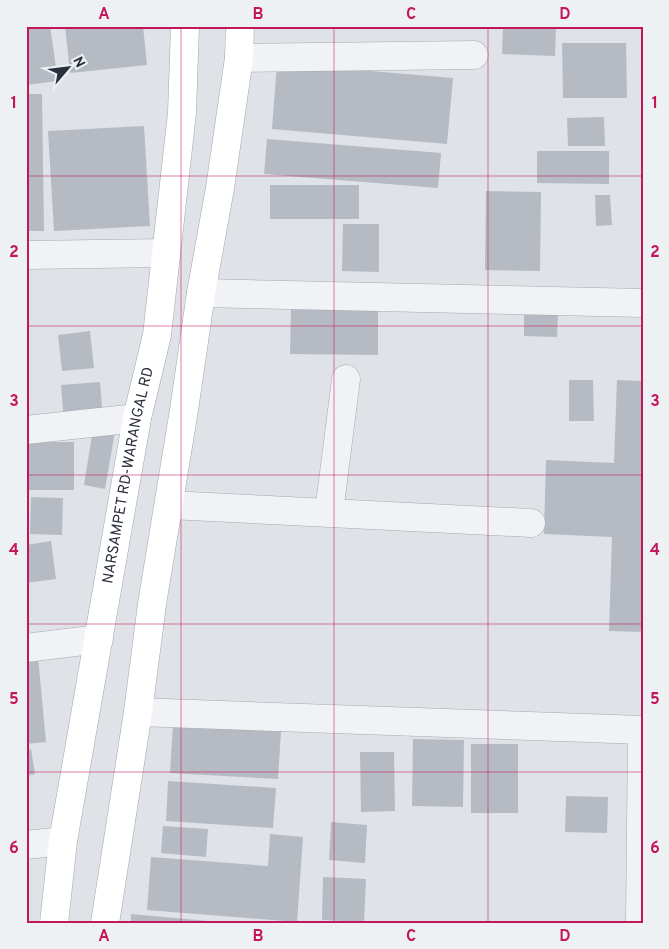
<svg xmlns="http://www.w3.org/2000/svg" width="669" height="949" font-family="Overpass,sans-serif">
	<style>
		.building { fill: #b6bbc3 }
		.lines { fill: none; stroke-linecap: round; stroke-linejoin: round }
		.minor-casing { stroke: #a5a9b0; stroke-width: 29 }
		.major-casing { stroke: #9fa7b1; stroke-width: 29 }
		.minor { stroke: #f1f2f5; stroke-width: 28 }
		.major { stroke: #fff; stroke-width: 28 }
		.grid { fill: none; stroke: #c2185b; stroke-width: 1; stroke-opacity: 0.55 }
		.labels { text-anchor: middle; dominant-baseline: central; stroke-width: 4; stroke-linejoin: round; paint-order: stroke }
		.street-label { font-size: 15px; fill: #29303c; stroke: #eef1f4 }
		.neatline { fill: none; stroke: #c2185b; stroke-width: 2 }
		.grid-label { font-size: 16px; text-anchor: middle; font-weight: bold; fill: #c2185b }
	</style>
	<rect width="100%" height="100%" fill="#dfe2e6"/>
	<g class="building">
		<path d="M 26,26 L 50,26 L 58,81 L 26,85 Z"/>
		<path d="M 65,26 L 143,26 L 147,65 L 70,73 Z"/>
		<path d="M 503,26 L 556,26 L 555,56 L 502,54 Z"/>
		<path d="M 562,43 L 626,43 L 627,98 L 563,98 Z"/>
		<path d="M 277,63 L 453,78 L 447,144 L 272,129 Z"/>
		<path d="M 26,94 L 42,94 L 44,231 L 26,231 Z"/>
		<path d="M 604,117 L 605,146 L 568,146 L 567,118 Z"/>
		<path d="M 144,126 L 150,226 L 54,231 L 48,131 Z"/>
		<path d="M 267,139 L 441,153 L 438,188 L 264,174 Z"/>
		<path d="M 537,151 L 609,151 L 609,184 L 537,183 Z"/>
		<rect x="270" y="185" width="89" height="34"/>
		<path d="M 486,191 L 541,192 L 540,271 L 485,270 Z"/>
		<path d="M 595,195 L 610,195 L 612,225 L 596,226 Z"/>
		<path d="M 343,224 L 379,224 L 379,272 L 342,271 Z"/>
		<path d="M 291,309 L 378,310 L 378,355 L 290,354 Z"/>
		<path d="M 524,313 L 558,314 L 557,337 L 524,336 Z"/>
		<path d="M 90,331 L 94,368 L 62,371 L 58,335 Z"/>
		<path d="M 569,380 L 593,380 L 594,421 L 569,421 Z"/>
		<path d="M 617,380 L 643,381 L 643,632 L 609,631 L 612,537 L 544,534 L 546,460 L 614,463 Z"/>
		<path d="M 100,382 L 103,420 L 64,423 L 61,385 Z"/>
		<path d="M 93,429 L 115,432 L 105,489 L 84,485 Z"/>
		<rect x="26" y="442" width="48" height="48"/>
		<path d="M 31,497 L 63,498 L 62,535 L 30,534 Z"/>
		<path d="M 51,541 L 56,579 L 26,583 L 26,545 Z"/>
		<path d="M 38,657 L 46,742 L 26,744 L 26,658 Z"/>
		<path d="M 173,725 L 281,731 L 278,779 L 170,773 Z"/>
		<path d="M 413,739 L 464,740 L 463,807 L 412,806 Z"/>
		<rect x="471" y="744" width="47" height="69"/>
		<path d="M 31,749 L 35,774 L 26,776 L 26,750 Z"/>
		<path d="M 360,752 L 394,752 L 395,811 L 361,812 Z"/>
		<path d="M 168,781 L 276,788 L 273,828 L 166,821 Z"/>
		<path d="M 566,796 L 608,797 L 607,833 L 565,832 Z"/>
		<path d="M 331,822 L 367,825 L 365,863 L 329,860 Z"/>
		<path d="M 163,826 L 208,829 L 206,857 L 161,853 Z"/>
		<path d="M 270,834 L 303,837 L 297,922 L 147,910 L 151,857 L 268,866 Z"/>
		<path d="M 323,877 L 366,879 L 364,922 L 322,920 Z"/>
		<path d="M 131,914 L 208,921 L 208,923 L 131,923 Z"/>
	</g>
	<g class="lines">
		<defs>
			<g id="minor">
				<path d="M 239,58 L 474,55"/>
				<path d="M 26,255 L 165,253"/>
				<path d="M 201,293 L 643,303"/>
				<path d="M 26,430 L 137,418"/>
				<path d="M 169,505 L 531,523"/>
				<path d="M 329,512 L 346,379"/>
				<path d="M 26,648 L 99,639"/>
				<path d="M 138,712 L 643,730"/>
				<path d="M 26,845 L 63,841"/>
				<path d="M 640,923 L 642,730"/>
			</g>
			<g id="major">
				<path id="s1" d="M 54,923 L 63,841 L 137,418 L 157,335 L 182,113 L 185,26"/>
				<path d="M 105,923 L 138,712 L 152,604 L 184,410 L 201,293 L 220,188 L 239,58 L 240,26"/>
			</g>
		</defs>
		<use href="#minor" class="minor-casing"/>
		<use href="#major" class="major-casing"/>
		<use href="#minor" class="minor"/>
		<use href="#major" class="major"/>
	</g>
	<path class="grid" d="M 181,26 L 181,923M 334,26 L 334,923M 488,26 L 488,923M 26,176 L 643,176M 26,326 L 643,326M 26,475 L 643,475M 26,624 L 643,624M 26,772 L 643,772"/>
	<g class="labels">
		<g class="street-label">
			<text stroke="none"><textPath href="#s1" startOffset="454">NARSAMPET RD-WARANGAL RD</textPath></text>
		</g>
	</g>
	<rect width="669" height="949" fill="none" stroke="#eef1f4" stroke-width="55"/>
	<g transform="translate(68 68) rotate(62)" stroke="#eef1f4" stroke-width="4" paint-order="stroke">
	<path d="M0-4L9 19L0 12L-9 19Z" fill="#29303c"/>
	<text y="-8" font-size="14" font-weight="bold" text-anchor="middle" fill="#29303c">N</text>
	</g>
	<rect x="28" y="28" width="614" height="894" class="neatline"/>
	<g class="grid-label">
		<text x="104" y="19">A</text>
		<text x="258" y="19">B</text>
		<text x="411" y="19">C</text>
		<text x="565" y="19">D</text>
		<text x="14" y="108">1</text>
		<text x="655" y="108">1</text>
		<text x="14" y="257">2</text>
		<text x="655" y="257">2</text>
		<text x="14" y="406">3</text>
		<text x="655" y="406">3</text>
		<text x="14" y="555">4</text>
		<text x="655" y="555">4</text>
		<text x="14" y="704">5</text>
		<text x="655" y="704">5</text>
		<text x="14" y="853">6</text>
		<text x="655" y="853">6</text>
		<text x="104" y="941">A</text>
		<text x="258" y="941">B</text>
		<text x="411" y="941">C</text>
		<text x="565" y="941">D</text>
	</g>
</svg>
